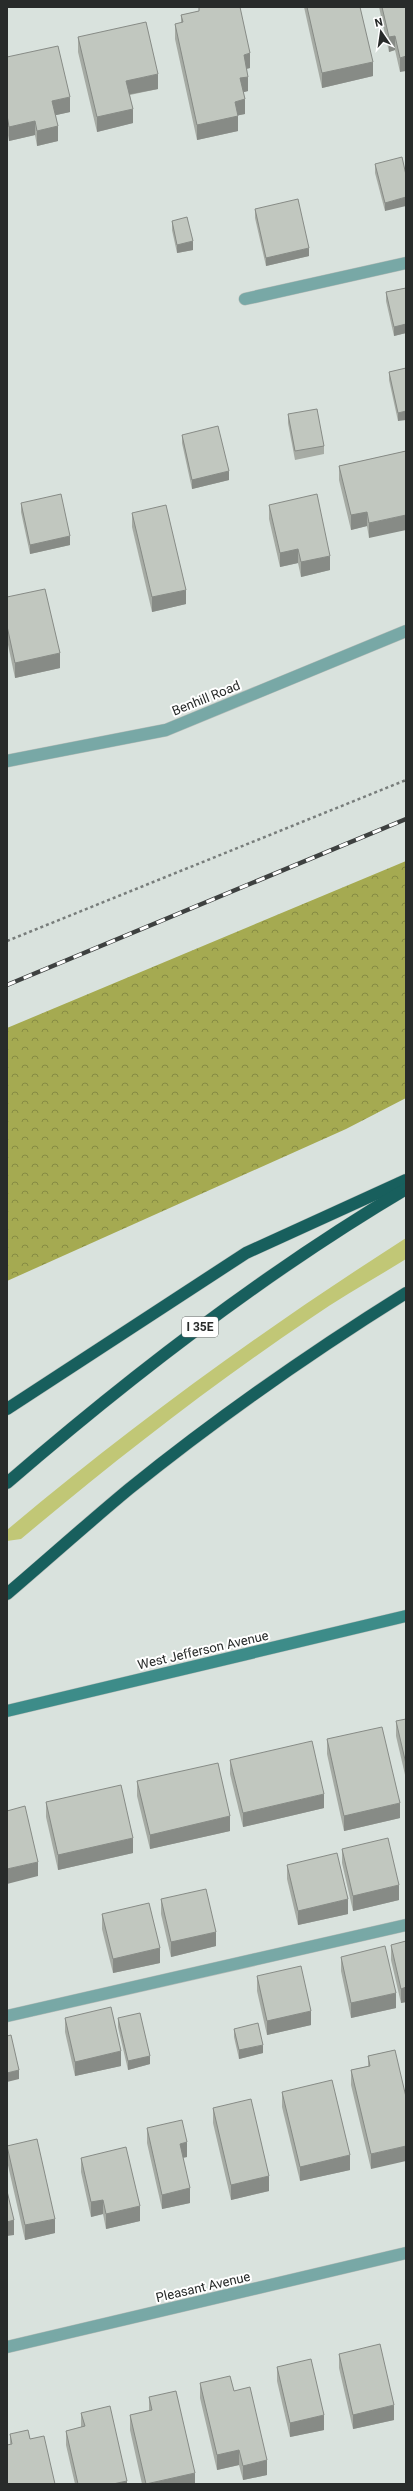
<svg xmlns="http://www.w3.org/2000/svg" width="413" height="2491" font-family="Roboto,sans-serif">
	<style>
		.green { fill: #c1c776 }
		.forest { fill: url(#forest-crowns) }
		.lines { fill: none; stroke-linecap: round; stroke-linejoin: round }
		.lane-casing { stroke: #b6bdb9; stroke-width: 13 }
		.street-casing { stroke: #b6bdb9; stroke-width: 13 }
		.secondary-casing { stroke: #b6bdb9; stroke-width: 13 }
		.highway-casing { stroke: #b6bdb9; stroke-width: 13 }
		.path { stroke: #787d7b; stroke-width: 2.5; stroke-dasharray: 3 3; stroke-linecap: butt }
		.lane { stroke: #78a8a6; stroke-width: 12 }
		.street { stroke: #78a8a6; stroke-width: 12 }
		.secondary { stroke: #3d8c89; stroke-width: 12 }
		.highway { stroke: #185f5d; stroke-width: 12 }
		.rail-casing { stroke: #3e4140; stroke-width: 4.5 }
		.rail { stroke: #fff; stroke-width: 3; stroke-dasharray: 9; stroke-linecap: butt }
		.wall { fill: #a6aba4 }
		.shaded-wall { fill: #878b86 }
		.building { fill: #c1c7bf; stroke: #878b86 }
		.labels { text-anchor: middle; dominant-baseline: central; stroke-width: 4; stroke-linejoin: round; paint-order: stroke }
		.shield { fill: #fff; stroke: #686b6a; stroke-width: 1 }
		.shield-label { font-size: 12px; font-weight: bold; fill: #282b2a }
		.street-label { font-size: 13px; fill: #282b2a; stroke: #fff }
	</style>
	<defs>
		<pattern id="forest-crowns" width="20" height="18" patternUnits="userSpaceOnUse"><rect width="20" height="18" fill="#a5aa51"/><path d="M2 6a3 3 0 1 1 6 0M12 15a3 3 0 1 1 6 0" fill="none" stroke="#868b43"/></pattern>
	</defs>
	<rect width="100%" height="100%" fill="#d9e2dd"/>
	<path class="green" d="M 406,1238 L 406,1259 C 374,1279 341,1297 311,1318 C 210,1386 114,1461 21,1539 L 7,1541 L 7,1530 C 134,1423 267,1327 406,1238 Z"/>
	<path class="forest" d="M 406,861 L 406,1098 L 346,1129 L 7,1281 L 7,1028 Z"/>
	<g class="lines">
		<defs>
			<g id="lane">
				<path d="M 245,299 L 406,263"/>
				<path d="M 7,2016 L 406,1925"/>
			</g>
			<g id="street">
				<path d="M 7,761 L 166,730 L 406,631"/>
				<path d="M 7,2347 L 406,2253"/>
			</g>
			<path id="secondary" d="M 7,1711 L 406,1616"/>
			<g id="highway">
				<path d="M 7,1409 L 246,1253 L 406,1180"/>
				<path d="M 7,1483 C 132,1375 264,1273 406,1189"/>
				<path d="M 7,1594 C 48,1559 88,1523 129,1489 C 217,1418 310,1353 406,1293"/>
			</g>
		</defs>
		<use href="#lane" class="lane-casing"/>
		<use href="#street" class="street-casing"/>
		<use href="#secondary" class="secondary-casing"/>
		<use href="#highway" class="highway-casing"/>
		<path class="path" d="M 7,941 L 406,780"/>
		<use href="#lane" class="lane"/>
		<use href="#street" class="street"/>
		<use href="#secondary" class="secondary"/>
		<use href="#highway" class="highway"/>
		<defs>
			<path id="rail" d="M 7,985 L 406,819"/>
		</defs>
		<use href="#rail" class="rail-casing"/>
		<use href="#rail" class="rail"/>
	</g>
	<g class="wall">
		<path d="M 199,7 L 250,68 L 247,69 L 248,91 L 244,92 L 245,114 L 238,115 L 238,131 L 197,140 L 175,39 L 175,24 L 181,23 L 181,15 L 199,11 Z"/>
		<path d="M 304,7 L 360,7 L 373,76 L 322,88 Z"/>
		<path d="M 379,7 L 406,7 L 400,72 L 395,50 L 389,52 Z"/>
		<path d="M 78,37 L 158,89 L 130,95 L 133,123 L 97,132 L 78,52 Z"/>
		<path d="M 7,57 L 70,112 L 56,115 L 58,141 L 37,146 L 35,135 L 9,141 L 7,130 Z"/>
		<path d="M 375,164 L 406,175 L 385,211 L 375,173 Z"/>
		<path d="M 255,209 L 309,256 L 266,266 L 255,218 Z"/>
		<path d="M 172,221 L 193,250 L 177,253 L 172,230 Z"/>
		<path d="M 406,288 L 406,333 L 394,336 L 386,301 L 386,292 Z"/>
		<path d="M 406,368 L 398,421 L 389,380 L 389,372 Z"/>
		<path d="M 288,414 L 324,446 L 324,454 L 295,460 L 288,423 Z"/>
		<path d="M 182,435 L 229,480 L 192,489 L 182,443 Z"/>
		<path d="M 406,451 L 369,538 L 367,526 L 351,530 L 339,480 L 339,466 Z"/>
		<path d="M 21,503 L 70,545 L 30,554 L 21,512 Z"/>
		<path d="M 269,505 L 330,570 L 301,577 L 298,563 L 280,567 L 269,519 Z"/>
		<path d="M 132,513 L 186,604 L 152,612 L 132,527 Z"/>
		<path d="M 7,597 L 60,668 L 15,678 L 7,640 Z"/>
		<path d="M 406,1719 L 406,1779 L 396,1736 L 396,1721 Z"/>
		<path d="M 327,1739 L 400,1818 L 344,1831 L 327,1754 Z"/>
		<path d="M 230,1760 L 324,1808 L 243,1827 L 230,1774 Z"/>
		<path d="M 137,1781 L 230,1831 L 150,1849 L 137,1796 Z"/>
		<path d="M 46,1802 L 133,1853 L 58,1870 L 46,1817 Z"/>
		<path d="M 342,1849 L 399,1900 L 353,1911 L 342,1863 Z"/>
		<path d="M 287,1865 L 348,1914 L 298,1925 L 287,1879 Z"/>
		<path d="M 161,1899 L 216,1946 L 171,1957 L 161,1914 Z"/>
		<path d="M 102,1914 L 160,1963 L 113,1973 L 102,1929 Z"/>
		<path d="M 406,1941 L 406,2002 L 401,2003 L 391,1960 L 391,1945 Z"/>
		<path d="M 341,1957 L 396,2008 L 351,2018 L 341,1971 Z"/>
		<path d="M 257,1976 L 311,2025 L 267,2035 L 257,1991 Z"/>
		<path d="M 65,2018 L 121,2066 L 75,2076 L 65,2032 Z"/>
		<path d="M 118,2018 L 150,2064 L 128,2070 L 118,2027 Z"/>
		<path d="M 234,2029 L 263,2053 L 239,2059 L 234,2037 Z"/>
		<path d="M 395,2050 L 371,2169 L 351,2085 L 351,2070 L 368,2066 L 368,2056 Z"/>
		<path d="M 282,2092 L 350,2170 L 300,2181 L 282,2107 Z"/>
		<path d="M 213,2108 L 269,2191 L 231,2200 L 213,2123 Z"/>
		<path d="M 147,2128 L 187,2157 L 183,2158 L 190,2203 L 162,2209 L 147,2143 Z"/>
		<path d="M 7,2146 L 55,2233 L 25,2240 L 7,2161 Z"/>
		<path d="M 81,2158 L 140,2221 L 106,2229 L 103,2214 L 91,2217 L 81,2172 Z"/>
		<path d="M 339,2354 L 394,2420 L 353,2429 L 339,2368 Z"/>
		<path d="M 277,2367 L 324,2430 L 290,2437 L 277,2381 Z"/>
		<path d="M 200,2383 L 267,2475 L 243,2480 L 239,2465 L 217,2470 L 200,2398 Z"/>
		<path d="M 149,2397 L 195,2484 L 142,2484 L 130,2430 L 130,2415 L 149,2411 Z"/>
		<path d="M 81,2413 L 127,2484 L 75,2484 L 66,2445 L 66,2431 L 81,2427 Z"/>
		<path d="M 10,2434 L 30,2439 L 10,2444 Z"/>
	</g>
	<g class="shaded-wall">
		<path d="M 395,36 L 395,50 L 389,52 L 389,37 Z"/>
		<path d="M 250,53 L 250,68 L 244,69 L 244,55 Z"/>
		<path d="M 406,56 L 406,71 L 400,72 L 400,58 Z"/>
		<path d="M 373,62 L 373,76 L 322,88 L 322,73 Z"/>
		<path d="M 158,74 L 158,89 L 126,95 L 126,81 Z"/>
		<path d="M 248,77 L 248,91 L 240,93 L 240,78 Z"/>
		<path d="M 70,97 L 70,112 L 52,116 L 52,101 Z"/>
		<path d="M 245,99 L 245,114 L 235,116 L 235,102 Z"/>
		<path d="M 133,109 L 133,123 L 97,132 L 97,117 Z"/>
		<path d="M 238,116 L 238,131 L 197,140 L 197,125 Z"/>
		<path d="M 35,121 L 35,135 L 9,141 L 9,127 Z"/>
		<path d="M 58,126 L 58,141 L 37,146 L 37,131 Z"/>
		<path d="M 406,197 L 406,206 L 385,211 L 385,203 Z"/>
		<path d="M 193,241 L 193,250 L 177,253 L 177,245 Z"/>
		<path d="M 309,248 L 309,256 L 266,266 L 266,258 Z"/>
		<path d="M 406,324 L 406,333 L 394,336 L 394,327 Z"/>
		<path d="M 406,411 L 406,420 L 398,421 L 398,413 Z"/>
		<path d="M 229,471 L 229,480 L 192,489 L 192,480 Z"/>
		<path d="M 367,512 L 367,526 L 351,530 L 351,515 Z"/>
		<path d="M 406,515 L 406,530 L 369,538 L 369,523 Z"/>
		<path d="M 70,536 L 70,545 L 30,554 L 30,545 Z"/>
		<path d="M 298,549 L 298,563 L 280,567 L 280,553 Z"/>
		<path d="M 330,556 L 330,570 L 301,577 L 301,562 Z"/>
		<path d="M 186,590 L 186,604 L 152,612 L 152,597 Z"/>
		<path d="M 60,653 L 60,668 L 15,678 L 15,663 Z"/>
		<path d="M 324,1794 L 324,1808 L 243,1827 L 243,1813 Z"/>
		<path d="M 400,1803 L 400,1818 L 344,1831 L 344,1816 Z"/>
		<path d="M 230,1816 L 230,1831 L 150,1849 L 150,1835 Z"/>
		<path d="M 133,1838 L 133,1853 L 58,1870 L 58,1855 Z"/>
		<path d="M 38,1862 L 38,1876 L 7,1884 L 7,1869 Z"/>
		<path d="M 399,1885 L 399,1900 L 353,1911 L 353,1896 Z"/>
		<path d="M 348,1899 L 348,1914 L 298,1925 L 298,1911 Z"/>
		<path d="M 216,1932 L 216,1946 L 171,1957 L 171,1942 Z"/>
		<path d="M 160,1948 L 160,1963 L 113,1973 L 113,1959 Z"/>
		<path d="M 406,1987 L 406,2002 L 401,2003 L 401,1989 Z"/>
		<path d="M 396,1993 L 396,2008 L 351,2018 L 351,2003 Z"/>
		<path d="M 311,2011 L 311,2025 L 267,2035 L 267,2021 Z"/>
		<path d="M 263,2045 L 263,2053 L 239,2059 L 239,2050 Z"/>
		<path d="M 121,2051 L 121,2066 L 75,2076 L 75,2062 Z"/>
		<path d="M 150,2056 L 150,2064 L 128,2070 L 128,2061 Z"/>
		<path d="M 19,2070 L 19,2079 L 7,2082 L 7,2073 Z"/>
		<path d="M 187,2142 L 187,2157 L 180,2158 L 180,2144 Z"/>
		<path d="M 406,2146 L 406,2161 L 371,2169 L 371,2154 Z"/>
		<path d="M 350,2155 L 350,2170 L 300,2181 L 300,2167 Z"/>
		<path d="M 269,2176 L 269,2191 L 231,2200 L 231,2185 Z"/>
		<path d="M 190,2188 L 190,2203 L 162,2209 L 162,2195 Z"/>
		<path d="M 103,2200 L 103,2214 L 91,2217 L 91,2202 Z"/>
		<path d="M 140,2206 L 140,2221 L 106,2229 L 106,2214 Z"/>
		<path d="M 55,2219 L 55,2233 L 25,2240 L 25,2225 Z"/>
		<path d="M 14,2220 L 14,2235 L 7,2236 L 7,2222 Z"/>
		<path d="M 394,2405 L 394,2420 L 353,2429 L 353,2415 Z"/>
		<path d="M 324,2415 L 324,2430 L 290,2437 L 290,2423 Z"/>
		<path d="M 239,2450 L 239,2465 L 217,2470 L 217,2455 Z"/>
		<path d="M 267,2460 L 267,2475 L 243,2480 L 243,2466 Z"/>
		<path d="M 195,2473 L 195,2484 L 147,2484 Z"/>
		<path d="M 127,2481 L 127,2484 L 113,2484 Z"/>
	</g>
	<g class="building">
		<path d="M 199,7 L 240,7 L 250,53 L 244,55 L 248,77 L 240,78 L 245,99 L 235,102 L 238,116 L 197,125 L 175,24 L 183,22 L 181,15 L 199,11 Z"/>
		<path d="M 307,7 L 360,7 L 373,62 L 322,73 Z"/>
		<path d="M 382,7 L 406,7 L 406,56 L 400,58 L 395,36 L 389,37 Z"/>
		<path d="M 146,22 L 158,74 L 126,81 L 133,109 L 97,117 L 78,37 Z"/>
		<path d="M 58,46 L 70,97 L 52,101 L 58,126 L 37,131 L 35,121 L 9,127 L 7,115 L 7,57 Z"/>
		<path d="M 402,157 L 406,175 L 406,197 L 385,203 L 375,164 Z"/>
		<path d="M 298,199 L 309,248 L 266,258 L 255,209 Z"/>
		<path d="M 187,217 L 193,241 L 177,245 L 172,221 Z"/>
		<path d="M 406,288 L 406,324 L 394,327 L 386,292 Z"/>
		<path d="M 406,368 L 406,411 L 398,413 L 389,372 Z"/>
		<path d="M 317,409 L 324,446 L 295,451 L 288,414 Z"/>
		<path d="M 218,426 L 229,471 L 192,480 L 182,435 Z"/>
		<path d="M 406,451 L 406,515 L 369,523 L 367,512 L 351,515 L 339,466 Z"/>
		<path d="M 61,494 L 70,536 L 30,545 L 21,503 Z"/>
		<path d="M 317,494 L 330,556 L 301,562 L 298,549 L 280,553 L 269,505 Z"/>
		<path d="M 166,505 L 186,590 L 152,597 L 132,513 Z"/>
		<path d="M 45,589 L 60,653 L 15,663 L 7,626 L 7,597 Z"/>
		<path d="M 406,1719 L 406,1764 L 396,1721 Z"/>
		<path d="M 382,1727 L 400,1803 L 344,1816 L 327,1739 Z"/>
		<path d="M 312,1741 L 324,1794 L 243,1813 L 230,1760 Z"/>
		<path d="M 218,1763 L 230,1816 L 150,1835 L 137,1781 Z"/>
		<path d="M 121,1785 L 133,1838 L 58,1855 L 46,1802 Z"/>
		<path d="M 25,1806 L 38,1862 L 7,1869 L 7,1811 Z"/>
		<path d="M 388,1838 L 399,1885 L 353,1896 L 342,1849 Z"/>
		<path d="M 337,1853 L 348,1899 L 298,1911 L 287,1865 Z"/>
		<path d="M 206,1889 L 216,1932 L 171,1942 L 161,1899 Z"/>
		<path d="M 149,1903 L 160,1948 L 113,1959 L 102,1914 Z"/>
		<path d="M 406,1941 L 406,1987 L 401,1989 L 391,1945 Z"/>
		<path d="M 385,1946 L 396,1993 L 351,2003 L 341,1957 Z"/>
		<path d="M 301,1966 L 311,2011 L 267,2021 L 257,1976 Z"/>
		<path d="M 111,2007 L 121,2051 L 75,2062 L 65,2018 Z"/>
		<path d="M 140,2013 L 150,2056 L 128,2061 L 118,2018 Z"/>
		<path d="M 258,2023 L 263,2045 L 239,2050 L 234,2029 Z"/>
		<path d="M 11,2035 L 19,2070 L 7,2073 L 7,2036 Z"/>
		<path d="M 395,2050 L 406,2097 L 406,2146 L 371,2154 L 351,2070 L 370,2066 L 368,2056 Z"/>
		<path d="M 332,2080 L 350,2155 L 300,2167 L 282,2092 Z"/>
		<path d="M 251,2099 L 269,2176 L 231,2185 L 213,2108 Z"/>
		<path d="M 182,2120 L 187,2142 L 180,2144 L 190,2188 L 162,2195 L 147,2128 Z"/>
		<path d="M 37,2139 L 55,2219 L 25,2225 L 7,2146 Z"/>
		<path d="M 126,2147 L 140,2206 L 106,2214 L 103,2200 L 91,2202 L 81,2158 Z"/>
		<path d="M 7,2191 L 14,2220 L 7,2222 Z"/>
		<path d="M 380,2344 L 394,2405 L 353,2415 L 339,2354 Z"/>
		<path d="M 311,2359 L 324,2415 L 290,2423 L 277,2367 Z"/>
		<path d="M 230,2376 L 234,2391 L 250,2387 L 267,2460 L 243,2466 L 239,2450 L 217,2455 L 200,2383 Z"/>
		<path d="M 176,2391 L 195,2473 L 146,2484 L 130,2415 L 152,2410 L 149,2397 Z"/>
		<path d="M 110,2406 L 127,2481 L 113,2484 L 78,2484 L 66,2431 L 85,2426 L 81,2413 Z"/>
		<path d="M 28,2430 L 30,2439 L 44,2436 L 55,2484 L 7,2484 L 7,2445 L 12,2444 L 10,2434 Z"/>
	</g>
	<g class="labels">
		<rect class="shield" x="182" y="1317" width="36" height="20" rx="3"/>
		<g class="shield-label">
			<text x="200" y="1327">I 35E</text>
		</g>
		<g class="street-label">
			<text transform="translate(206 698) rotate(-22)">Benhill Road</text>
			<text transform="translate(203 1650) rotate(-13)">West Jefferson Avenue</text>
			<text transform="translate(203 2287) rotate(-13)">Pleasant Avenue</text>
		</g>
	</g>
	<rect width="413" height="2491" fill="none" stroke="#282b2a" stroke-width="16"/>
	<g transform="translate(381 32) rotate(347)" stroke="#ffffff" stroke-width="3" paint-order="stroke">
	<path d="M0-3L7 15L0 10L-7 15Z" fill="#282b2a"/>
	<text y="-6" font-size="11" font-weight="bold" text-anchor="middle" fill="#282b2a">N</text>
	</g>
</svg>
